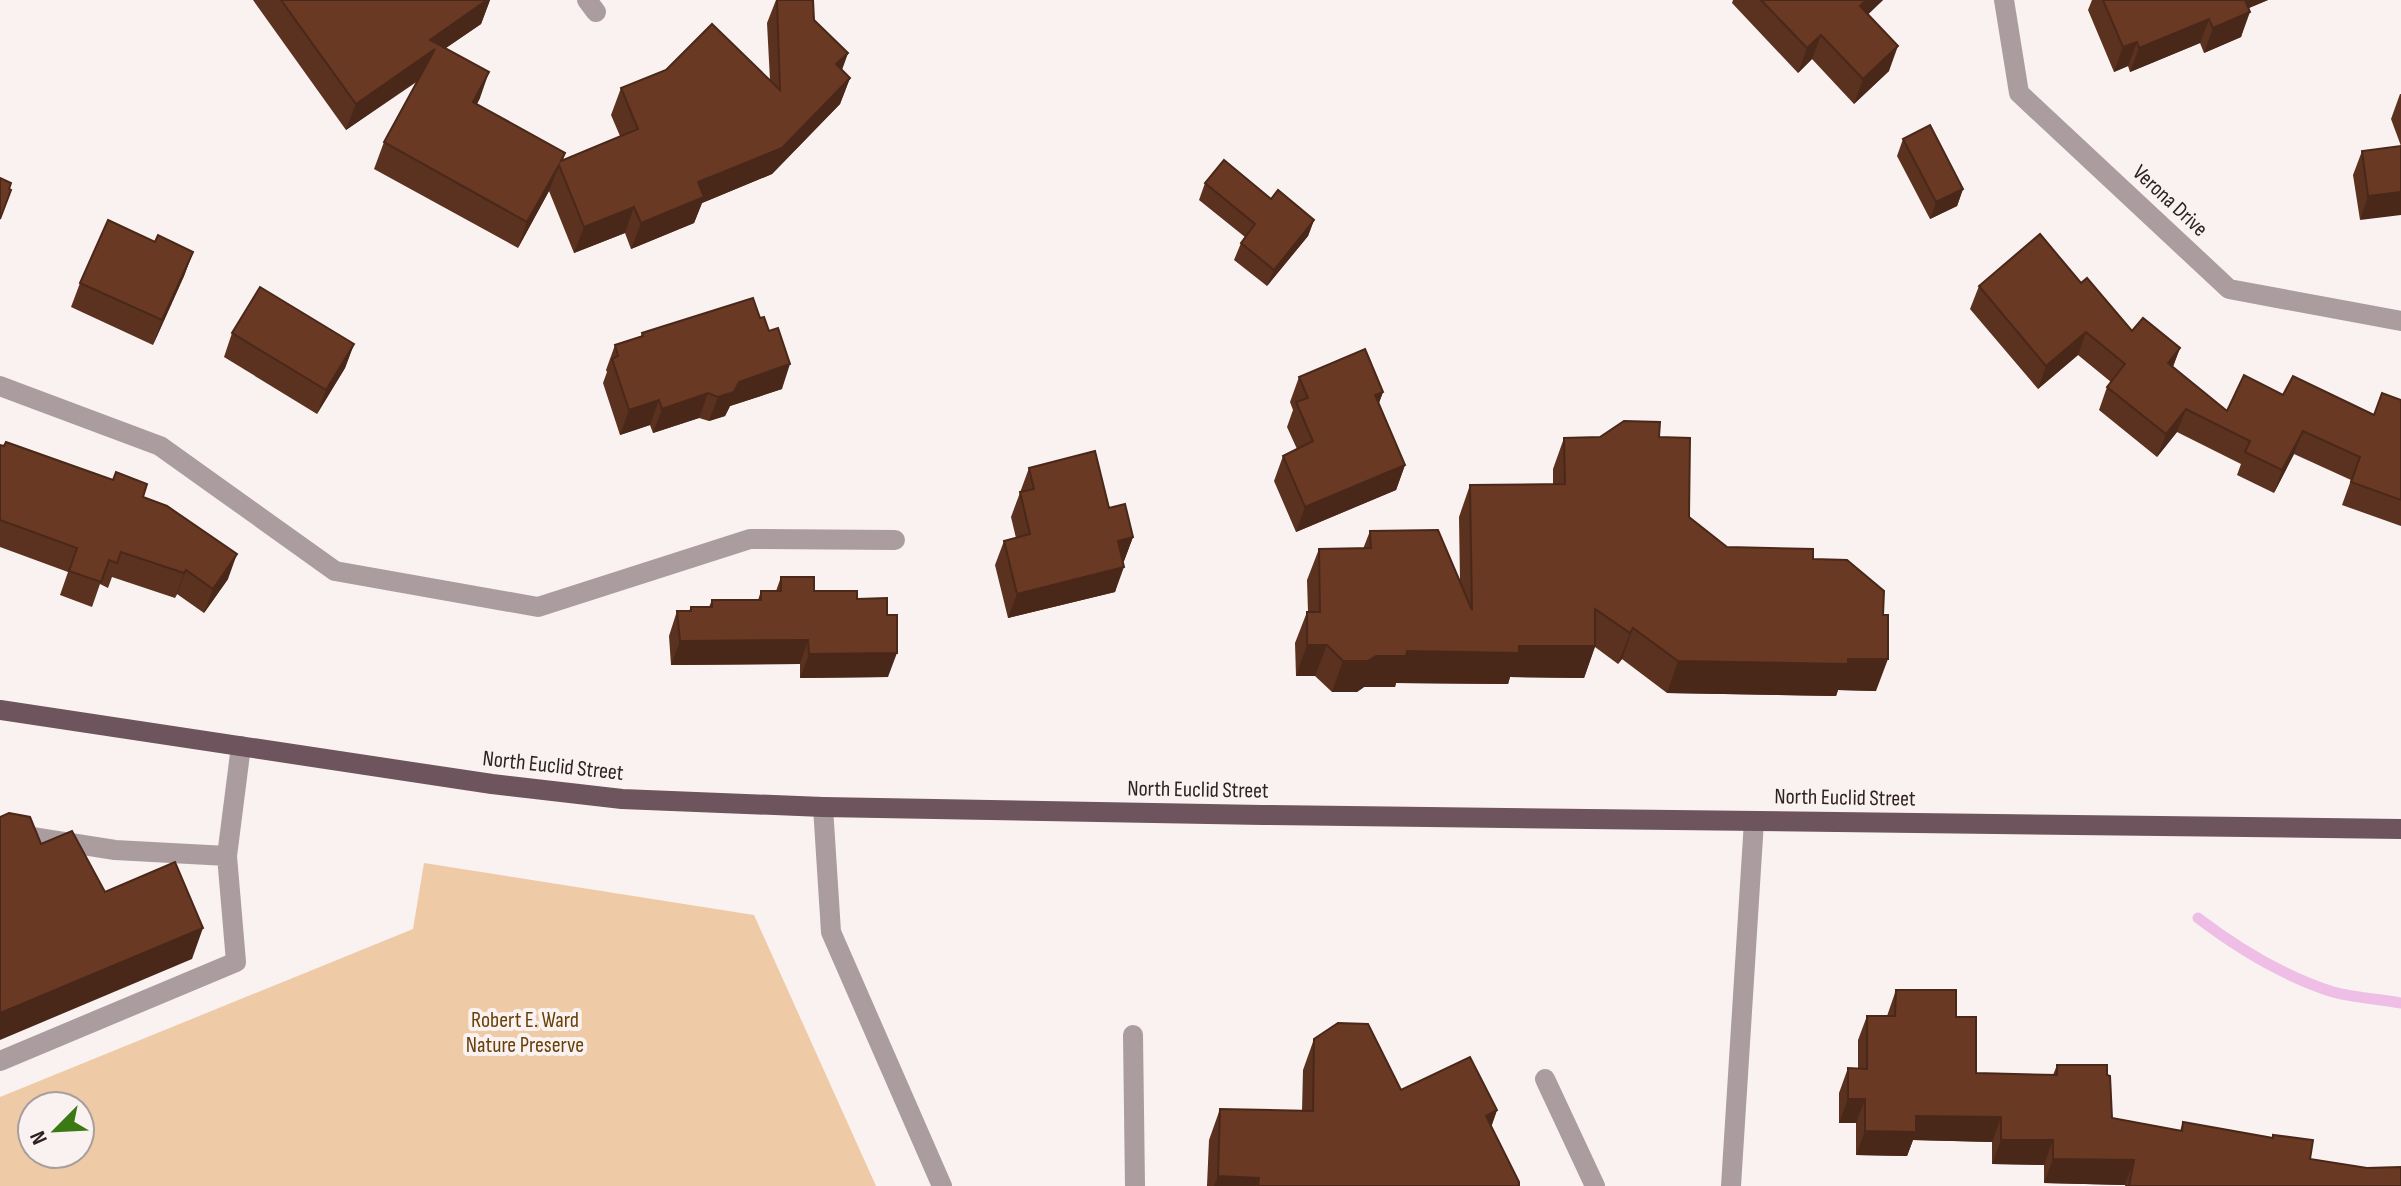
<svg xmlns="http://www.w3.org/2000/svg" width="2401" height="1186" font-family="'Sofia Sans Condensed',sans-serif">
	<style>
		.green { fill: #efcaa7; fill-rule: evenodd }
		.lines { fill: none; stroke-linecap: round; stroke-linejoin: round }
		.stream { stroke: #efbee6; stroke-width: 11 }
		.minor { stroke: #ab9ca0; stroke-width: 20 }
		.major { stroke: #6d545d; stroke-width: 20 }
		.wall { fill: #5b311f }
		.shaded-wall { fill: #4a2819 }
		.building { fill: #6a3924; stroke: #4a2819; stroke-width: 2 }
		.labels { text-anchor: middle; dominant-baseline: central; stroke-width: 8; stroke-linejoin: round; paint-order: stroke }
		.street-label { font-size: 22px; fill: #2f2121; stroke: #f9f2f1 }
		.park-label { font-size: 22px; fill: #69400a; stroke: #f9f2f1 }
	</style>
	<rect width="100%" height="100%" fill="#f9f2f1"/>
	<path class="green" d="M 424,863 L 754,915 L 876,1186 L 0,1186 L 0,1097 L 413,929 ZM 80,1106 L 80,1154 L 32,1154 L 32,1106 Z"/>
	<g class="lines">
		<path class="stream" d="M 2198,918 C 2240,950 2283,976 2333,992 C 2355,998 2379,999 2401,1003"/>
		<g class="minor">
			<path d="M 587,0 L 596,12"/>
			<path d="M 2004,0 L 2019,93 L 2229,289 L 2401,321"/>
			<path d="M 0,386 L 160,446 L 335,571 L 538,607 L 750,539 L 895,540"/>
			<path d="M 823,807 L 831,932 L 942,1186"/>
			<path d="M 0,832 L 115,850 L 227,856 L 236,962 L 0,1061"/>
			<path d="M 227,856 L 241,746"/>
			<path d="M 1133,1035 L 1135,1186"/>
			<path d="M 1545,1079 L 1595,1186"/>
			<path d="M 1731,1186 L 1754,821"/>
		</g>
		<path class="major" d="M 0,710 L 492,784 L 622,799 L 823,807 L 1263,815 L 2401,829"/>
	</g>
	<g class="wall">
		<path d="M 253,0 L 490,0 L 481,24 L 446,48 L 480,98 L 477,104 L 565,153 L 563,160 L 620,136 L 611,115 L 621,88 L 770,80 L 767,23 L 776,0 L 813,0 L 814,20 L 848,53 L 842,70 L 850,78 L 840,104 L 772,174 L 702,203 L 694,223 L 631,249 L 625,233 L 574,253 L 549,191 L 518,248 L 374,169 L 384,142 L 418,81 L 346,130 Z"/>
		<path d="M 1733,0 L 1883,0 L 1868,14 L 1889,71 L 1854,104 L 1812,59 L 1798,73 L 1732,3 Z"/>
		<path d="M 2092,0 L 2268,0 L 2249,8 L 2241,37 L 2204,53 L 2200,43 L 2130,72 L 2128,66 L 2114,72 L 2088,10 Z"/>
		<path d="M 2400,94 L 2401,94 L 2401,146 L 2391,119 Z"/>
		<path d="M 1903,139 L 1963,189 L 1957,206 L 1930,219 L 1897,156 Z"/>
		<path d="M 2401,146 L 2360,220 L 2353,175 L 2362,151 Z"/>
		<path d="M 1205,183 L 1271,199 L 1314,220 L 1308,236 L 1267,286 L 1234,260 L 1241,243 L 1245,237 L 1199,200 Z"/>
		<path d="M 193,252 L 184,276 L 153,345 L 71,307 L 80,283 Z"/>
		<path d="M 2081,283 L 2132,331 L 2180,348 L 2173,367 L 2227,411 L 2283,395 L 2374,415 L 2401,400 L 2401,526 L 2342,505 L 2351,480 L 2294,454 L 2274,493 L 2237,475 L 2241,464 L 2177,432 L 2157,457 L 2099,410 L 2107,387 L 2111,382 L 2078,355 L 2038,389 L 1970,309 L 1979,286 Z"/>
		<path d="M 232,333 L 354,344 L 345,368 L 317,414 L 224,357 Z"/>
		<path d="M 642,333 L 782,389 L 730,406 L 725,416 L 709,421 L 699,418 L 653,433 L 650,425 L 620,435 L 603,383 L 607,372 L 606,370 L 615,345 L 641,336 Z"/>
		<path d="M 1299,377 L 1383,392 L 1379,403 L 1405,465 L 1396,490 L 1296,532 L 1274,481 L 1283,456 L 1297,449 L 1287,427 L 1293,410 L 1290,402 Z"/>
		<path d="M 1659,437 L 1689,517 L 1727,547 L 1813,559 L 1876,691 L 1838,690 L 1836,696 L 1667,693 L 1622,659 L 1618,664 L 1595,647 L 1584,678 L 1510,677 L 1508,684 L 1396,683 L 1395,687 L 1364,687 L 1357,692 L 1332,692 L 1315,676 L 1296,676 L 1295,643 L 1307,612 L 1308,612 L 1307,580 L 1319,549 L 1363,549 L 1370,531 L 1460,581 L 1459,517 L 1470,485 L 1553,484 L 1553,469 L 1564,438 Z"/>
		<path d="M 0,445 L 143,497 L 228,579 L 204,613 L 177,594 L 175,598 L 112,577 L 108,588 L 100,584 L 92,607 L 60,595 L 68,572 L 0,547 Z"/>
		<path d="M 1029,468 L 1109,508 L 1133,537 L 1124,561 L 1123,562 L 1115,592 L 1008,618 L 995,565 L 1004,541 L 1016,538 L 1011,517 Z"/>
		<path d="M 781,577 L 814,591 L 857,599 L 888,677 L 800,678 L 800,664 L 671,665 L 669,636 L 677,611 L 689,611 L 691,607 L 709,607 L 712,600 L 758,600 L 761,591 L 776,591 Z"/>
		<path d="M 1896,990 L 1956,1017 L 1976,1073 L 2053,1075 L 2057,1065 L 2107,1075 L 2112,1118 L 2180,1131 L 2183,1122 L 2272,1138 L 2273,1135 L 2310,1159 L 2401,1186 L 2125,1186 L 2125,1185 L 2044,1183 L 2044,1165 L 1992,1164 L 1992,1142 L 1913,1140 L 1907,1156 L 1856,1155 L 1856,1123 L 1839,1123 L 1839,1093 L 1848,1068 L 1858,1068 L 1858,1040 L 1867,1016 L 1887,1016 Z"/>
		<path d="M 1314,1039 L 1401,1090 L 1497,1110 L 1491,1127 L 1519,1186 L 1207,1186 L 1209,1140 L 1220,1109 L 1302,1111 L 1303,1070 Z"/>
	</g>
	<g class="shaded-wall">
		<path d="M 487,0 L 490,0 L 481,24 L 431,58 L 425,75 L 346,130 L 356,104 L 430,40 Z"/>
		<path d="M 1866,0 L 1883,0 L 1851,31 L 1860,6 Z"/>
		<path d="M 2238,0 L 2268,0 L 2232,15 Z"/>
		<path d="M 2250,12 L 2241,37 L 2204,53 L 2213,28 Z"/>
		<path d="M 2209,19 L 2200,43 L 2130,72 L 2139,48 Z"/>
		<path d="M 1821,35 L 1812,59 L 1798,73 L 1807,48 Z"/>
		<path d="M 2137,42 L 2128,66 L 2114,72 L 2123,47 Z"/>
		<path d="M 1898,46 L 1889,71 L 1854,104 L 1863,79 Z"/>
		<path d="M 848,53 L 838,79 L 836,64 Z"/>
		<path d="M 489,72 L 480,98 L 463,128 L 473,102 Z"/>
		<path d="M 850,78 L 840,104 L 772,174 L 702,203 L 694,223 L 631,249 L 641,223 Z"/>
		<path d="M 559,165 L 549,191 L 518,248 L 527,222 Z"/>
		<path d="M 1963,189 L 1957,206 L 1930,219 L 1936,202 Z"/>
		<path d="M 2401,192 L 2401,215 L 2360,220 L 2368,196 Z"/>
		<path d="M 634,207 L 625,233 L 574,253 L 584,227 Z"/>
		<path d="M 1314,220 L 1308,236 L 1267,286 L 1274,270 Z"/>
		<path d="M 193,252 L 184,276 L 153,345 L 162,320 Z"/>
		<path d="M 2086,332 L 2078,355 L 2038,389 L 2046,366 Z"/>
		<path d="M 354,344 L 345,368 L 317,414 L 326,390 Z"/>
		<path d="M 2180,348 L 2171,371 L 2168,363 Z"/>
		<path d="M 790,364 L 782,389 L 730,406 L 725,416 L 709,421 L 718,397 L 739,382 Z"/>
		<path d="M 1383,392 L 1374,416 L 1375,395 Z"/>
		<path d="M 708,393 L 699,418 L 653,433 L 662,409 Z"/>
		<path d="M 659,400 L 650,425 L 620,435 L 629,410 Z"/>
		<path d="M 2186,409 L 2177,432 L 2157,457 L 2166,434 Z"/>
		<path d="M 2303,431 L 2294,454 L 2274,493 L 2282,470 Z"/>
		<path d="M 1405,465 L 1396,490 L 1296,532 L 1305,507 Z"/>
		<path d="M 1133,537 L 1124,561 L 1109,566 L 1118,541 Z"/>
		<path d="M 237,554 L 228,579 L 204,613 L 213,589 Z"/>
		<path d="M 1124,567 L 1115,592 L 1008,618 L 1017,594 Z"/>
		<path d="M 186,570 L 177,594 L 175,598 L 184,573 Z"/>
		<path d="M 1633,628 L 1622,659 L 1618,664 L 1630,633 Z"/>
		<path d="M 808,640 L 800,664 L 671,665 L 680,641 Z"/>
		<path d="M 1307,645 L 1327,645 L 1315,676 L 1296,676 Z"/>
		<path d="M 1519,646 L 1595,646 L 1584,678 L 1510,677 L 1508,684 L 1396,683 L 1395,687 L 1364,687 L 1357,692 L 1332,692 L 1343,661 L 1407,651 Z"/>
		<path d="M 897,653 L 888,677 L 800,678 L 809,654 Z"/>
		<path d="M 1848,659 L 1888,659 L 1876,691 L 1838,690 L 1836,696 L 1667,693 L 1678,661 Z"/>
		<path d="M 203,928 L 192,959 L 0,1040 L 0,1013 Z"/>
		<path d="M 1848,1099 L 1865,1099 L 1856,1123 L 1839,1123 Z"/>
		<path d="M 1497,1110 L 1486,1142 L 1486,1116 Z"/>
		<path d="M 1916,1116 L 2001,1117 L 1992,1142 L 1913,1140 L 1907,1156 L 1856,1155 L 1865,1131 Z"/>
		<path d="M 2001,1140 L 2053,1140 L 2044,1165 L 1992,1164 Z"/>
		<path d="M 2053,1159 L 2134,1160 L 2125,1185 L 2044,1183 Z"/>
		<path d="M 1218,1176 L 1259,1178 L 1256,1186 L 1214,1186 Z"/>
	</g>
	<g class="building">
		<path d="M 281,0 L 487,0 L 430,40 L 489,72 L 473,102 L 565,153 L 561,161 L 638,129 L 621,88 L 666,70 L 712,24 L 780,90 L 777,0 L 813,0 L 814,20 L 848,53 L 836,64 L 850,78 L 782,148 L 698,182 L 704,197 L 641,223 L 634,207 L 584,227 L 559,165 L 527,222 L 384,142 L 435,49 L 356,104 Z"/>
		<path d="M 1761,0 L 1866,0 L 1860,6 L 1898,46 L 1863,79 L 1821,35 L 1807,48 Z"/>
		<path d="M 2103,0 L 2245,0 L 2250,12 L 2213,28 L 2209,19 L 2139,48 L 2137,42 L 2123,47 Z"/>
		<path d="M 1930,125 L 1963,189 L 1936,202 L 1903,139 Z"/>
		<path d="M 2401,146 L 2401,192 L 2368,196 L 2362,151 Z"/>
		<path d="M 1224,160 L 1271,199 L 1278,190 L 1314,220 L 1274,270 L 1241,243 L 1255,224 L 1205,183 Z"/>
		<path d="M 0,178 L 11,183 L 9,189 L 11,190 L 0,219 Z"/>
		<path d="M 108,220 L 155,242 L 158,235 L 193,252 L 162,320 L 80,283 Z"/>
		<path d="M 2040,234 L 2081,283 L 2087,278 L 2132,331 L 2143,318 L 2180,348 L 2168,363 L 2227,411 L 2244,375 L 2283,395 L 2293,376 L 2374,415 L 2382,393 L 2401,400 L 2401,500 L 2351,482 L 2360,457 L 2303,431 L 2282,470 L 2245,452 L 2250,441 L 2186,409 L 2166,434 L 2107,387 L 2125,364 L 2086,332 L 2046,366 L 1979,286 Z"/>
		<path d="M 260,287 L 354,344 L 326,390 L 232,333 Z"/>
		<path d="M 753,298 L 760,318 L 764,317 L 769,331 L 778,328 L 790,364 L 739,382 L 734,392 L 718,397 L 708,393 L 662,409 L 659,400 L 629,410 L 612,359 L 618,356 L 615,345 L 643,336 L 642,333 Z"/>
		<path d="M 1365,349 L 1383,392 L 1375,395 L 1405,465 L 1305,507 L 1283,456 L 1313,441 L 1296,402 L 1308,398 L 1299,377 Z"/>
		<path d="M 1624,421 L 1660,422 L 1659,437 L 1690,438 L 1689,517 L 1727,547 L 1813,549 L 1813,559 L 1847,560 L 1884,591 L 1883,615 L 1888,615 L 1888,659 L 1848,659 L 1848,664 L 1678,661 L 1633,628 L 1630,633 L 1595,609 L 1595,646 L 1519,646 L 1519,653 L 1407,651 L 1406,656 L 1376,656 L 1368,661 L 1343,661 L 1327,645 L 1307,645 L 1307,612 L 1320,612 L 1319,549 L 1371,548 L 1370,531 L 1438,530 L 1472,610 L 1470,485 L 1565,484 L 1564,438 L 1600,437 Z"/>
		<path d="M 6,442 L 113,480 L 116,472 L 147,484 L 143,497 L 167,506 L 237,554 L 213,589 L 186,570 L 184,573 L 121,552 L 117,563 L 109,560 L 101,582 L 69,571 L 77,548 L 0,520 L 0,445 L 4,446 Z"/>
		<path d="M 1095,451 L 1109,508 L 1125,504 L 1133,537 L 1118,541 L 1124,567 L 1017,594 L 1004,541 L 1030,534 L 1020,492 L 1034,489 L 1029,468 Z"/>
		<path d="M 781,577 L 814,577 L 814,591 L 857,591 L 857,599 L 887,598 L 887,615 L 897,615 L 897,653 L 809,654 L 808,640 L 680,641 L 677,611 L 691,611 L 691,607 L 712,607 L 712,600 L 761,600 L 761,591 L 781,591 Z"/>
		<path d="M 9,813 L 30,817 L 41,844 L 72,831 L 105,892 L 175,862 L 203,928 L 0,1013 L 0,817 Z"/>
		<path d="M 1896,990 L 1956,990 L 1956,1017 L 1976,1017 L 1976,1073 L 2057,1075 L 2057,1065 L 2107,1065 L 2107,1075 L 2110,1076 L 2112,1118 L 2182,1131 L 2183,1122 L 2273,1138 L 2273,1135 L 2313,1140 L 2310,1159 L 2367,1168 L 2401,1167 L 2401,1186 L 2129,1186 L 2134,1160 L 2053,1159 L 2053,1140 L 2001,1140 L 2001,1117 L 1916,1116 L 1916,1132 L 1865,1131 L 1865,1099 L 1848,1099 L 1848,1068 L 1867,1069 L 1867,1016 L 1895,1016 Z"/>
		<path d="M 1338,1023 L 1368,1024 L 1401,1090 L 1470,1057 L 1497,1110 L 1486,1116 L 1519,1182 L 1519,1186 L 1258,1186 L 1259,1178 L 1218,1176 L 1220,1109 L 1313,1111 L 1314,1039 Z"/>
	</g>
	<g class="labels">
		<g class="street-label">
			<text transform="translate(2170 201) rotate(43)">Verona Drive</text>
			<text transform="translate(553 766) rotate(6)">North Euclid Street</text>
			<text transform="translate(1198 790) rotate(1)">North Euclid Street</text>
			<text transform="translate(1845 798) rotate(1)">North Euclid Street</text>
		</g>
		<g class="park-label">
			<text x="525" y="1020">Robert E. Ward<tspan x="525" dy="25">Nature Preserve</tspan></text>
		</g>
	</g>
	<g transform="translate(56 1130) rotate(246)"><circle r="38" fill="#f9f2f1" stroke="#a89e9e" stroke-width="2"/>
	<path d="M0-6L14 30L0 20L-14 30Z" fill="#3b7915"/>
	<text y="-12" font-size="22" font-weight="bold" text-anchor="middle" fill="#2f2121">N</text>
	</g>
</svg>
